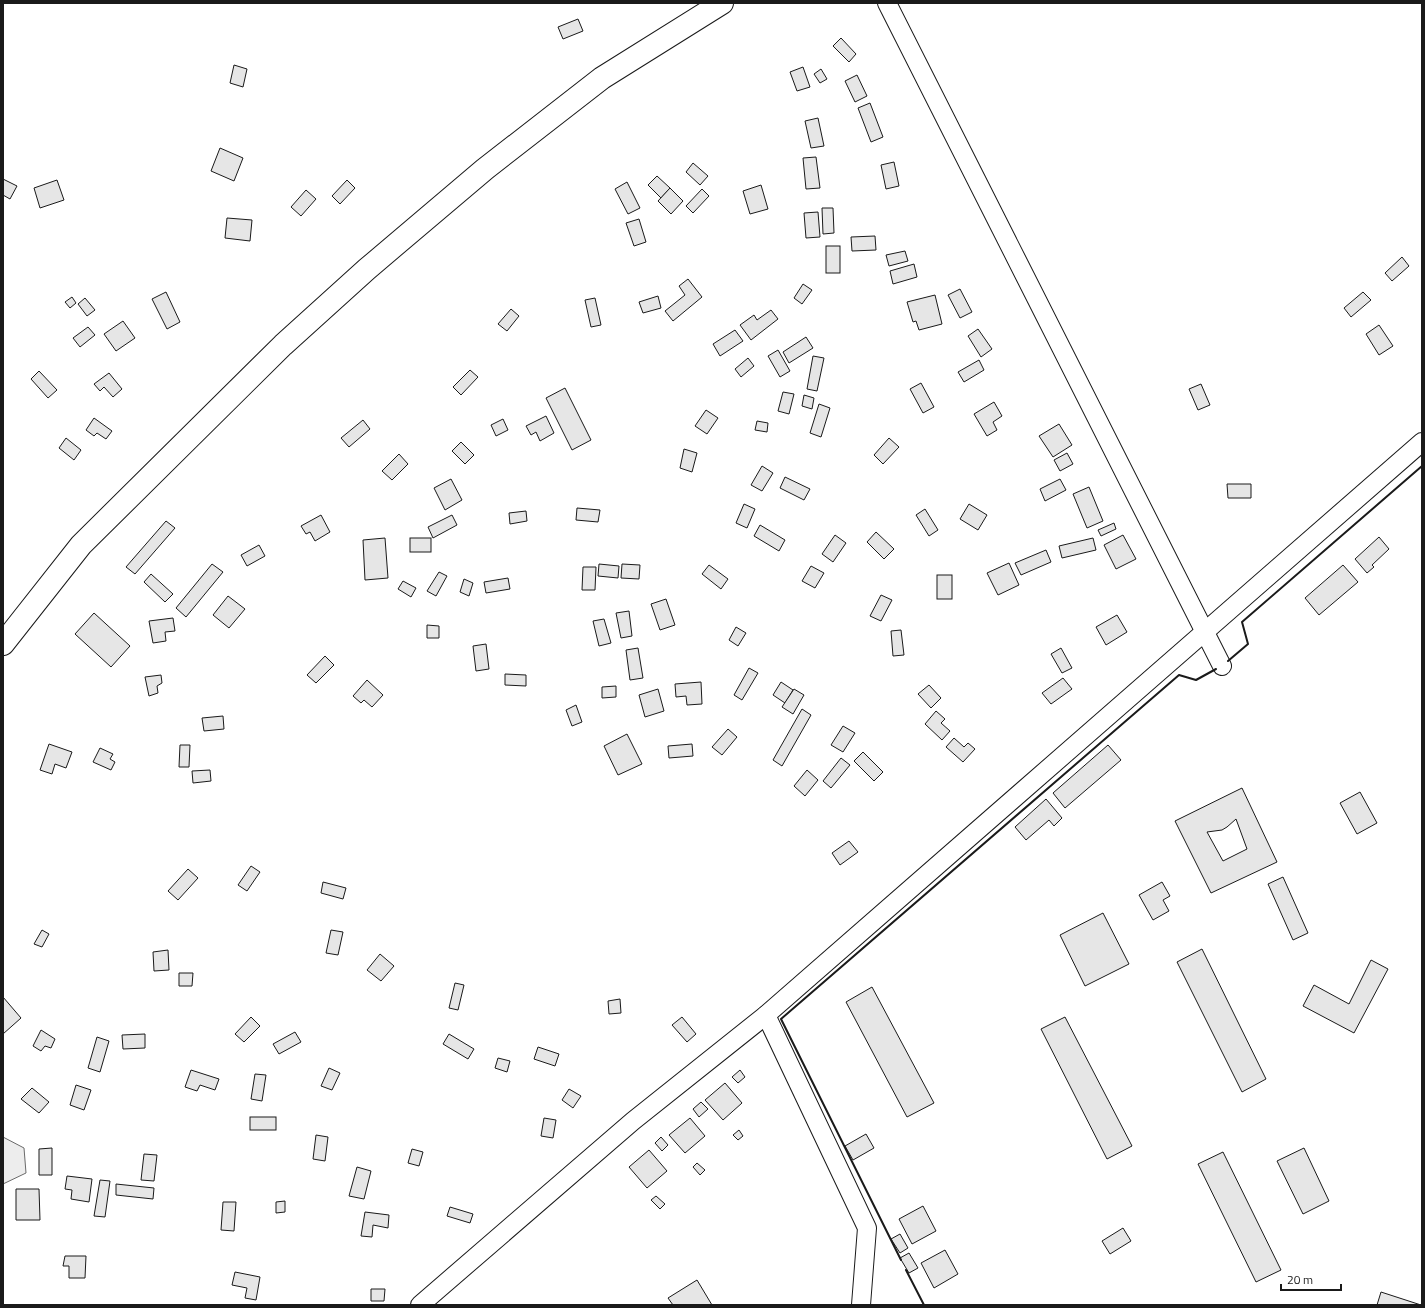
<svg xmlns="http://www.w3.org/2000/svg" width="1425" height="1308" font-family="'Titillium Web',sans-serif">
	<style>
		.built { fill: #ededed; stroke: #6a6a6a }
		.building { fill: #e6e6e6; stroke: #1a1a1a; fill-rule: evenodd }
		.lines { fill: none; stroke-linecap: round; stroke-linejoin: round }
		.minor-casing { stroke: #1a1a1a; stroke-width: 20 }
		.secondary-casing { stroke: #1a1a1a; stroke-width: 24 }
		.minor { stroke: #fff; stroke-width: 18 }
		.secondary { stroke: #fff; stroke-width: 22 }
		.wall { stroke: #1a1a1a; stroke-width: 2 }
	</style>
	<rect width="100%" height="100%" fill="#fff"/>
	<path class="built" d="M 3,1137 L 24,1148 L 26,1173 L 3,1184 Z"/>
	<g class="building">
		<path d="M 578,19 L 583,31 L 563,39 L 558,27 Z"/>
		<path d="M 841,38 L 856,54 L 849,62 L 833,46 Z"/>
		<path d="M 234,65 L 247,69 L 243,87 L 230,83 Z"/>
		<path d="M 803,67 L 810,87 L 797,91 L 790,72 Z"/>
		<path d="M 821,69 L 827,79 L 820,83 L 814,74 Z"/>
		<path d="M 857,75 L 867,96 L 855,102 L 845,81 Z"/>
		<path d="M 870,103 L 883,137 L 871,142 L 858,108 Z"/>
		<path d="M 818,118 L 824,146 L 811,148 L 805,121 Z"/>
		<path d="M 220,148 L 243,158 L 234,181 L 211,171 Z"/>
		<path d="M 816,157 L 820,188 L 806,189 L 803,158 Z"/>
		<path d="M 894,162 L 899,186 L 886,189 L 881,165 Z"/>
		<path d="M 693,163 L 708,176 L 700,185 L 686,172 Z"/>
		<path d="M 657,176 L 670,188 L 661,198 L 648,185 Z"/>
		<path d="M 3,179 L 17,186 L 10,199 L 3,195 Z"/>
		<path d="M 57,180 L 64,200 L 40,208 L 34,188 Z"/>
		<path d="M 347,180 L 355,188 L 340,204 L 332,196 Z"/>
		<path d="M 627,182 L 640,208 L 628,214 L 615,189 Z"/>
		<path d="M 761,185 L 768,209 L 750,214 L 743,191 Z"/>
		<path d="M 670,188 L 683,201 L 671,214 L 658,201 Z"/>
		<path d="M 702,189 L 709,196 L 693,213 L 686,206 Z"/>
		<path d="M 306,190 L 316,199 L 301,216 L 291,207 Z"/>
		<path d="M 822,208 L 833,208 L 834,233 L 823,234 Z"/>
		<path d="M 818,212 L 820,237 L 806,238 L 804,213 Z"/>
		<path d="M 227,218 L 252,220 L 250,241 L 225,238 Z"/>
		<path d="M 639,219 L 646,242 L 634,246 L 626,223 Z"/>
		<path d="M 875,236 L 876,250 L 852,251 L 851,237 Z"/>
		<rect x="826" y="246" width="14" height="27"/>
		<path d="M 905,251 L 908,261 L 889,266 L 886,255 Z"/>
		<path d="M 1402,257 L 1409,266 L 1392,281 L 1385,273 Z"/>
		<path d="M 914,264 L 917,277 L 893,284 L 890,271 Z"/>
		<path d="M 688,279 L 702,297 L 673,321 L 665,311 L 685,295 L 679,286 Z"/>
		<path d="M 803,284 L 812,290 L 802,304 L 794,298 Z"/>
		<path d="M 960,289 L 972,312 L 960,318 L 948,295 Z"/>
		<path d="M 166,292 L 180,322 L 167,329 L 152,299 Z"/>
		<path d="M 1363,292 L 1371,300 L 1351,317 L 1344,308 Z"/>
		<path d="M 935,295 L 942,324 L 919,330 L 916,321 L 913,322 L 907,302 Z"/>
		<path d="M 658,296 L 661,308 L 643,313 L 639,302 Z"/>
		<path d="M 72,297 L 76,303 L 70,308 L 65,302 Z"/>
		<path d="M 85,298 L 95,310 L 87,316 L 78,304 Z"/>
		<path d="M 595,298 L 601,325 L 591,327 L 585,300 Z"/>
		<path d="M 511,309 L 519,316 L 507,331 L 498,324 Z"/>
		<path d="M 771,310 L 778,319 L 751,340 L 740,325 L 754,315 L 757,320 Z"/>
		<path d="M 123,321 L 135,338 L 116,351 L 104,334 Z"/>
		<path d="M 1379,325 L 1393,346 L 1379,355 L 1366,334 Z"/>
		<path d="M 88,327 L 95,335 L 80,347 L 73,338 Z"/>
		<path d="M 978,329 L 992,349 L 981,357 L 968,336 Z"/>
		<path d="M 735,330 L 743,341 L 720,356 L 713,344 Z"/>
		<path d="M 806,337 L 813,348 L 789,363 L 783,352 Z"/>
		<path d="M 778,350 L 790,371 L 780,377 L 768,356 Z"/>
		<path d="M 813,356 L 824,358 L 817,391 L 807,389 Z"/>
		<path d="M 748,358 L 754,366 L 741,377 L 735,369 Z"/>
		<path d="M 979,360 L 984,370 L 964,382 L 958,372 Z"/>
		<path d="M 470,370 L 478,377 L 461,395 L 453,387 Z"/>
		<path d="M 39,371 L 57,390 L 48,398 L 31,379 Z"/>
		<path d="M 109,373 L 122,389 L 113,397 L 104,387 L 100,391 L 94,384 Z"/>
		<path d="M 921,383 L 934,407 L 923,413 L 910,389 Z"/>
		<path d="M 1201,384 L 1210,405 L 1198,410 L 1189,389 Z"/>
		<path d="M 565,388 L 591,440 L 572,450 L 546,398 Z"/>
		<path d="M 783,392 L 794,394 L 789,414 L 778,411 Z"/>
		<path d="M 804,395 L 814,398 L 812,409 L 802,406 Z"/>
		<path d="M 994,402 L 1002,416 L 993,422 L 997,430 L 987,436 L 974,414 Z"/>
		<path d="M 819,404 L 830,408 L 821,437 L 810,433 Z"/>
		<path d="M 706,410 L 718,418 L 707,434 L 695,426 Z"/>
		<path d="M 546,416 L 554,433 L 540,441 L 536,432 L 531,435 L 526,426 Z"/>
		<path d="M 94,418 L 112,431 L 106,439 L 97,433 L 94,436 L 86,430 Z"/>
		<path d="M 503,419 L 508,430 L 496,436 L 491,425 Z"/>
		<path d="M 363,420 L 370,429 L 349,447 L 341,438 Z"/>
		<path d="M 757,421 L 768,423 L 767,432 L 755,430 Z"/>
		<path d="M 1059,424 L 1072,445 L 1053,457 L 1039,436 Z"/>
		<path d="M 66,438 L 81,450 L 74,460 L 59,448 Z"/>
		<path d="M 889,438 L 899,447 L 883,464 L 874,455 Z"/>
		<path d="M 461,442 L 474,455 L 465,464 L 452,451 Z"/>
		<path d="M 684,449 L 697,453 L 692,472 L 680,468 Z"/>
		<path d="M 1067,453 L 1073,464 L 1060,471 L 1054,460 Z"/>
		<path d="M 399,454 L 408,464 L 392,480 L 382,471 Z"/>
		<path d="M 762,466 L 773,473 L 762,491 L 751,485 Z"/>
		<path d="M 785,477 L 810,489 L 804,500 L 780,488 Z"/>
		<path d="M 451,479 L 462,500 L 445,510 L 434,488 Z"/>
		<path d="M 1060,479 L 1066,490 L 1045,501 L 1040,489 Z"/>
		<path d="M 1227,484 L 1251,484 L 1251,498 L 1228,498 Z"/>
		<path d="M 1089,487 L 1103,521 L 1087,528 L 1073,494 Z"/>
		<path d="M 744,504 L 755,509 L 747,528 L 736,523 Z"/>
		<path d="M 969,504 L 987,515 L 978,530 L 960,519 Z"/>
		<path d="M 577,508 L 600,510 L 598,522 L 576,520 Z"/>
		<path d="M 925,509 L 938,530 L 929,536 L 916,515 Z"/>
		<path d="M 526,511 L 527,521 L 510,524 L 509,513 Z"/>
		<path d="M 321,515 L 330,532 L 315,541 L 310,532 L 306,534 L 301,526 Z"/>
		<path d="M 452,515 L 457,525 L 433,538 L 428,527 Z"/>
		<path d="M 166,521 L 175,528 L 135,574 L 126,567 Z"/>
		<path d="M 1114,523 L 1116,529 L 1101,536 L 1098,530 Z"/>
		<path d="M 760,525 L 785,540 L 779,551 L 754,536 Z"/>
		<path d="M 876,532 L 894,549 L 884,559 L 867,542 Z"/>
		<path d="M 835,535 L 846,543 L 833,562 L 822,554 Z"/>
		<path d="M 1123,535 L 1136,559 L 1116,569 L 1104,545 Z"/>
		<path d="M 1379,537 L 1389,549 L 1372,565 L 1374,567 L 1367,573 L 1355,559 Z"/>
		<path d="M 385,538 L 388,578 L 365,580 L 363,540 Z"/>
		<rect x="410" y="538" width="21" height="14"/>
		<path d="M 1093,538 L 1096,550 L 1062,558 L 1059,546 Z"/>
		<path d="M 259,545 L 265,556 L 247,566 L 241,555 Z"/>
		<path d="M 1046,550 L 1051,562 L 1021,575 L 1015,563 Z"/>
		<path d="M 1009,563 L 1019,585 L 998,595 L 987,573 Z"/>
		<path d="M 212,564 L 223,572 L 186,617 L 176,608 Z"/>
		<path d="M 599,564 L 619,566 L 618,578 L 598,576 Z"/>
		<path d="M 622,564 L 640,565 L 639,579 L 621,578 Z"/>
		<path d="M 709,565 L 728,579 L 721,589 L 702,574 Z"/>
		<path d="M 1343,565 L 1358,582 L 1319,615 L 1305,598 Z"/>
		<path d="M 811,566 L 824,573 L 815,588 L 802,581 Z"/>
		<path d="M 583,567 L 596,567 L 595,590 L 582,590 Z"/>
		<path d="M 439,572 L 447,576 L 436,596 L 427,591 Z"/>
		<path d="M 151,574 L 173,594 L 165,602 L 144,582 Z"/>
		<rect x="937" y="575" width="15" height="24"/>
		<path d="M 508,578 L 510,589 L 486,593 L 484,582 Z"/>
		<path d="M 464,579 L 473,583 L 469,596 L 460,592 Z"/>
		<path d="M 403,581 L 416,588 L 411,597 L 398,589 Z"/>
		<path d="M 881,595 L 892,600 L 881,621 L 870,616 Z"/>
		<path d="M 228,596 L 245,609 L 229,628 L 213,615 Z"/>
		<path d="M 666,599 L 675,625 L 660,630 L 651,604 Z"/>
		<path d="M 629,611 L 632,636 L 621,638 L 616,613 Z"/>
		<path d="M 94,613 L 130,646 L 111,667 L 75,634 Z"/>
		<path d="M 1117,615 L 1127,632 L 1106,645 L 1096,627 Z"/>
		<path d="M 173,618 L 175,631 L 165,632 L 166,641 L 153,643 L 149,621 Z"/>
		<path d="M 604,619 L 611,643 L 599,646 L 593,621 Z"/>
		<path d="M 427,625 L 439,626 L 439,638 L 427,638 Z"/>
		<path d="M 736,627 L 746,633 L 738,646 L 729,640 Z"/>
		<path d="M 901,630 L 904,655 L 893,656 L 891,631 Z"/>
		<path d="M 486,644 L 489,669 L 476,671 L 473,646 Z"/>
		<path d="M 638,648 L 643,678 L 630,680 L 626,650 Z"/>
		<path d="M 1061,648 L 1072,668 L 1062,673 L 1051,654 Z"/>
		<path d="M 325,656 L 334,665 L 316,683 L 307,675 Z"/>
		<path d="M 749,668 L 758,673 L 742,700 L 734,695 Z"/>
		<path d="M 505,674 L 526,675 L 526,686 L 505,685 Z"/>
		<path d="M 161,675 L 162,683 L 157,686 L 158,693 L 149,696 L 145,677 Z"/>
		<path d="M 1063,678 L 1072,689 L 1051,704 L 1042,693 Z"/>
		<path d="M 367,680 L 383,695 L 372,707 L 364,700 L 361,703 L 353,696 Z"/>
		<path d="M 701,682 L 702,704 L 687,705 L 686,696 L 676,697 L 675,684 Z"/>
		<path d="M 781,682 L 793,690 L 785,703 L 773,695 Z"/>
		<path d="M 929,685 L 941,698 L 931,708 L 918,694 Z"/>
		<path d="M 616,686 L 616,697 L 602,698 L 602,687 Z"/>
		<path d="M 658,689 L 664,711 L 645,717 L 639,695 Z"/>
		<path d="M 794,689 L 804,695 L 793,714 L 782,707 Z"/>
		<path d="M 576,705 L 582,722 L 572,726 L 566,710 Z"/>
		<path d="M 802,709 L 811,715 L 782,766 L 773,760 Z"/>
		<path d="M 936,711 L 945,719 L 941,723 L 950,731 L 942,740 L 925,724 Z"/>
		<path d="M 223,716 L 224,729 L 204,731 L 202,718 Z"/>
		<path d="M 843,726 L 855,733 L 843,752 L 831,745 Z"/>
		<path d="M 728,729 L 737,737 L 722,755 L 712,747 Z"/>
		<path d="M 627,734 L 642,764 L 618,775 L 604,746 Z"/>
		<path d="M 954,738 L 964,747 L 968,743 L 975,749 L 963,762 L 946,747 Z"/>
		<path d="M 49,744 L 72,752 L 66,768 L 55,764 L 52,774 L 40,770 Z"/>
		<path d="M 692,744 L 693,756 L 669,758 L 668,746 Z"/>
		<path d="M 180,745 L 190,745 L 189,767 L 179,767 Z"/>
		<path d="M 1108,745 L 1121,760 L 1065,808 L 1053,793 Z"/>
		<path d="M 100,748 L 113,754 L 110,759 L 115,762 L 111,770 L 93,762 Z"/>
		<path d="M 863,752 L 883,772 L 874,781 L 854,761 Z"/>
		<path d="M 841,758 L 850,765 L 831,788 L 823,781 Z"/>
		<path d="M 210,770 L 211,781 L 193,783 L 192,771 Z"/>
		<path d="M 807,770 L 818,780 L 805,796 L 794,786 Z"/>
		<path d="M 1242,788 L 1277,862 L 1211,893 L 1175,821 ZM 1236,819 L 1247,849 L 1223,861 L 1207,832 L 1222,830 L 1227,827 Z"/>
		<path d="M 1360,792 L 1377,823 L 1357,834 L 1340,803 Z"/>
		<path d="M 1046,799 L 1062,818 L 1054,826 L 1049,820 L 1026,840 L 1015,827 Z"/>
		<path d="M 849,841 L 858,852 L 840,865 L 832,853 Z"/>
		<path d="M 251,866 L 260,872 L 247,891 L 238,885 Z"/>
		<path d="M 188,869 L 198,878 L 178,900 L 168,891 Z"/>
		<path d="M 1283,877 L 1308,933 L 1293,940 L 1268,884 Z"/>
		<path d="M 323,882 L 346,888 L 343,899 L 321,893 Z"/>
		<path d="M 1162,882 L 1170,896 L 1163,900 L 1169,911 L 1153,920 L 1139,895 Z"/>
		<path d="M 1103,913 L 1129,964 L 1085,986 L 1060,935 Z"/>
		<path d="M 42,930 L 49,934 L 42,947 L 34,944 Z"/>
		<path d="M 331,930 L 343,932 L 338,955 L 326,953 Z"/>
		<path d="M 1202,949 L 1266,1079 L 1242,1092 L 1177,962 Z"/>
		<path d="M 168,950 L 169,970 L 154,971 L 153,952 Z"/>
		<path d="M 380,954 L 394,966 L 381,981 L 367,970 Z"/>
		<path d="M 1371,960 L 1388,969 L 1354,1033 L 1303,1006 L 1314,985 L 1349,1004 Z"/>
		<path d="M 179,973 L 193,973 L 192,986 L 179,986 Z"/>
		<path d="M 455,983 L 464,985 L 458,1010 L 449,1008 Z"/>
		<path d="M 872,987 L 934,1103 L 907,1117 L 846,1002 Z"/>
		<path d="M 3,997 L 21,1018 L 3,1034 Z"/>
		<path d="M 620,999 L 621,1013 L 609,1014 L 608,1001 Z"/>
		<path d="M 251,1017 L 260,1026 L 244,1042 L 235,1034 Z"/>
		<path d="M 682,1017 L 696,1034 L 687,1042 L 672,1025 Z"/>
		<path d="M 1065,1017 L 1132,1146 L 1107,1159 L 1041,1029 Z"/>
		<path d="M 41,1030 L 55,1039 L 51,1048 L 45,1046 L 41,1051 L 33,1046 Z"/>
		<path d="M 295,1032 L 301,1042 L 279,1054 L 273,1044 Z"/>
		<path d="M 145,1034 L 145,1048 L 123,1049 L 122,1035 Z"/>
		<path d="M 449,1034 L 474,1049 L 468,1059 L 443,1044 Z"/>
		<path d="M 97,1037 L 109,1041 L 100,1072 L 88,1068 Z"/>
		<path d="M 538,1047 L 559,1054 L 555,1066 L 534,1059 Z"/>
		<path d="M 498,1058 L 510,1061 L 507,1072 L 495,1068 Z"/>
		<path d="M 329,1068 L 340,1073 L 332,1090 L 321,1086 Z"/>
		<path d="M 191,1070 L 219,1079 L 215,1090 L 200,1085 L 197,1091 L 185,1087 Z"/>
		<path d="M 740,1070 L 745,1077 L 738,1083 L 732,1077 Z"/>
		<path d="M 255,1074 L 266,1075 L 262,1101 L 251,1099 Z"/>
		<path d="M 725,1083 L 742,1103 L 723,1120 L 705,1100 Z"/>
		<path d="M 76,1085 L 91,1090 L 84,1110 L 70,1105 Z"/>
		<path d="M 32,1088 L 49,1102 L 39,1113 L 21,1099 Z"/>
		<path d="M 569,1089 L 581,1096 L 573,1108 L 562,1100 Z"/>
		<path d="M 701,1102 L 708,1109 L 699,1117 L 693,1109 Z"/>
		<rect x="250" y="1117" width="26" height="13"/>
		<path d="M 544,1118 L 556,1120 L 553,1138 L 541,1136 Z"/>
		<path d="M 690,1118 L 705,1136 L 685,1153 L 669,1135 Z"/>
		<path d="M 739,1130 L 743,1136 L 738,1140 L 733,1135 Z"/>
		<path d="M 866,1134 L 874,1148 L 853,1160 L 845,1146 Z"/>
		<path d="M 316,1135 L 328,1137 L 325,1161 L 313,1159 Z"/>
		<path d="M 661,1137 L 668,1145 L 662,1151 L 655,1143 Z"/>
		<path d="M 52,1148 L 52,1175 L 39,1175 L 39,1149 Z"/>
		<path d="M 1304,1148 L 1329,1201 L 1303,1214 L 1277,1161 Z"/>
		<path d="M 412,1149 L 423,1152 L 419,1166 L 408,1163 Z"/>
		<path d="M 649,1150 L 667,1171 L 647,1188 L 629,1167 Z"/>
		<path d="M 1223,1152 L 1281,1270 L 1256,1282 L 1198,1164 Z"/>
		<path d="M 144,1154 L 157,1155 L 154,1181 L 141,1180 Z"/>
		<path d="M 697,1163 L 705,1170 L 700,1175 L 693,1167 Z"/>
		<path d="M 357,1167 L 371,1171 L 364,1199 L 349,1196 Z"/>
		<path d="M 67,1176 L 92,1179 L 89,1202 L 71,1199 L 72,1190 L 65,1189 Z"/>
		<path d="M 100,1180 L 110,1181 L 105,1217 L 94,1216 Z"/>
		<path d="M 116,1184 L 154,1188 L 153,1199 L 116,1195 Z"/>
		<path d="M 16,1189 L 39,1189 L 40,1220 L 16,1220 Z"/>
		<path d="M 656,1196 L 665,1204 L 660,1209 L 651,1200 Z"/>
		<path d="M 285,1201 L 285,1212 L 276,1213 L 276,1202 Z"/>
		<path d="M 223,1202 L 236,1202 L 234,1231 L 221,1230 Z"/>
		<path d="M 923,1206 L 936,1231 L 912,1244 L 899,1219 Z"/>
		<path d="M 450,1207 L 473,1214 L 470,1223 L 447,1216 Z"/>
		<path d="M 365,1212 L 389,1215 L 388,1228 L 373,1225 L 372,1237 L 361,1236 Z"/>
		<path d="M 1123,1228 L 1131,1241 L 1110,1254 L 1102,1241 Z"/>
		<path d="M 900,1234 L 908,1248 L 900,1253 L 891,1239 Z"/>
		<path d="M 945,1250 L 958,1274 L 934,1288 L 921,1263 Z"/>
		<path d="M 909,1253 L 918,1268 L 909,1273 L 900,1258 Z"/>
		<path d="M 65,1256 L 86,1256 L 85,1278 L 69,1278 L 69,1266 L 63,1266 Z"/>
		<path d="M 235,1272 L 260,1277 L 256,1300 L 245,1298 L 247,1288 L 232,1285 Z"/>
		<path d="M 697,1280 L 712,1305 L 673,1305 L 668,1298 Z"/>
		<path d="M 371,1289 L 385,1289 L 384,1301 L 371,1301 Z"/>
		<path d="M 1381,1292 L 1421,1305 L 1377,1305 Z"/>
	</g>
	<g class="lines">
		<defs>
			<g id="minor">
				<path d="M 887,3 L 1222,666"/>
				<path d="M 766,1015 L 867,1228 L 861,1305"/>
				<path d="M 420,1305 L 633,1121 L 766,1015 L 1422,442"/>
			</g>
			<path id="secondary" d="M 3,644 L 81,545 L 283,345 L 367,269 L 485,169 L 602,78 L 722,3"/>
		</defs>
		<use href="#minor" class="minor-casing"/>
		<use href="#secondary" class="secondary-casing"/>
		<use href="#minor" class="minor"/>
		<use href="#secondary" class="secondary"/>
		<g class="wall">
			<path d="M 1228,661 L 1248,644 L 1242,622 L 1422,466"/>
			<path d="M 901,1260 L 781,1019 L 1179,675 L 1196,680 L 1216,669"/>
			<path d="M 906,1270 L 924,1305"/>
		</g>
	</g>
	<rect width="1425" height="1308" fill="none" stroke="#1a1a1a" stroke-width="8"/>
	<path d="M1281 1284v6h60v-6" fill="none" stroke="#1a1a1a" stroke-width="2"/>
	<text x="1287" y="1284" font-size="12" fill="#1a1a1a" stroke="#ffffff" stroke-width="3" paint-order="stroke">20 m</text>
</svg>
